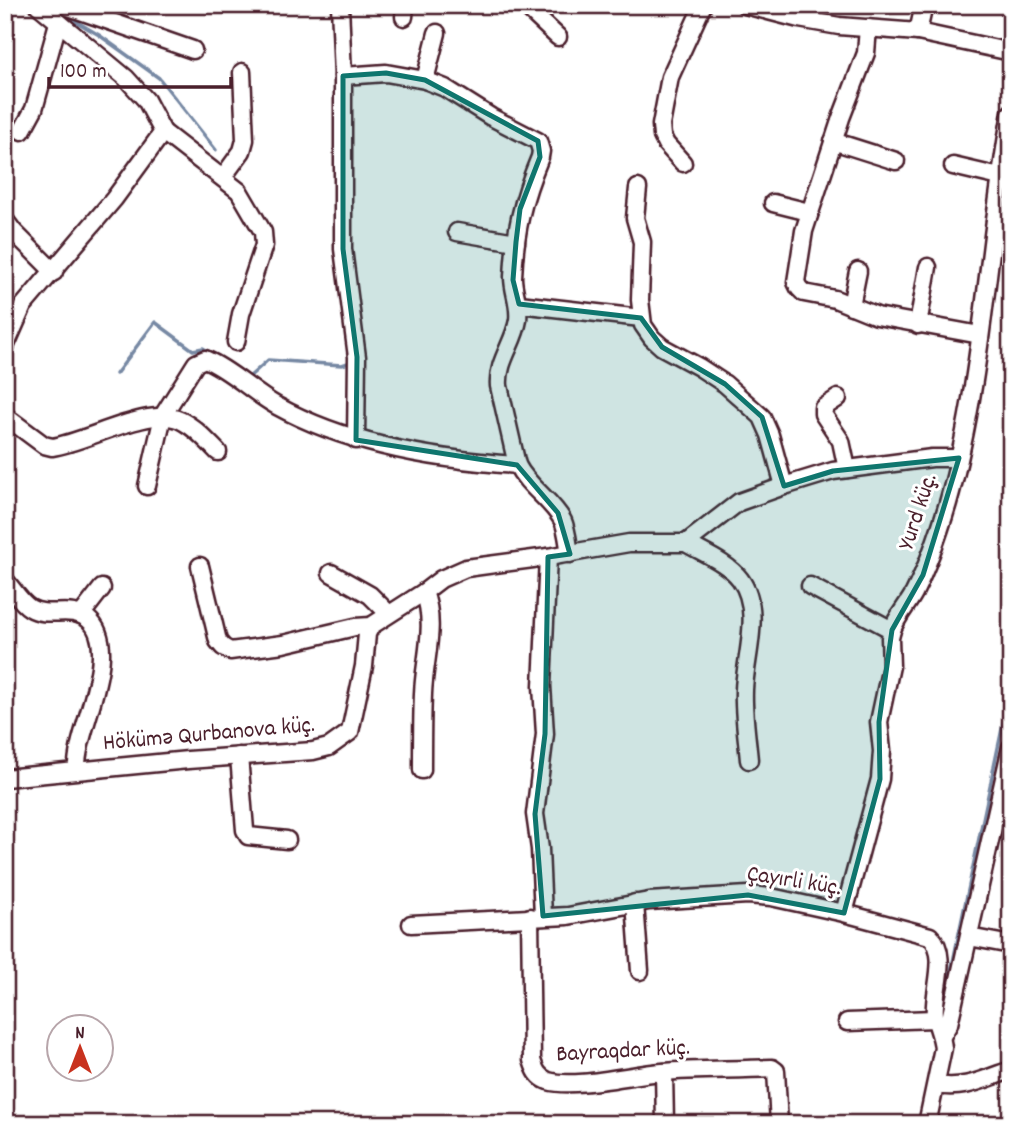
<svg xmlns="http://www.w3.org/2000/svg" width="1016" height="1129" font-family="Dekko,sans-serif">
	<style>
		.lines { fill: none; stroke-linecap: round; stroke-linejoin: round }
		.stream { stroke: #7789a4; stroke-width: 3.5 }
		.minor-casing { stroke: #4a1f2b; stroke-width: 21 }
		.minor { stroke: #fff; stroke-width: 16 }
		.marked { fill: #0f766e; fill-opacity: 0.2; stroke: #0f766e; stroke-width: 5; stroke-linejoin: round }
		.labels { text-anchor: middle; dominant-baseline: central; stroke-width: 6; stroke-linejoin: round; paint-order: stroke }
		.street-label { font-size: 24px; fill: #4a1f2b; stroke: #fff }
	</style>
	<rect width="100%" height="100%" fill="#fff"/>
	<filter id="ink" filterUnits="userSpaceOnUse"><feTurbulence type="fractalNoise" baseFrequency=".0143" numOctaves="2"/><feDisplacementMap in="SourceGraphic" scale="14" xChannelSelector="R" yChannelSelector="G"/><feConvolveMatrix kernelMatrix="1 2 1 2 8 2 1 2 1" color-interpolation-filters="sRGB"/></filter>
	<g filter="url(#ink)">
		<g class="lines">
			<g class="stream">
				<path d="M 60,12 L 99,35 L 159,78 L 216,150"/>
				<path d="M 116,374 L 155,322 L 193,350 L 203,348 L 215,356"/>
				<path d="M 248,378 L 268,360 L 342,365 L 351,362"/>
				<path d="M 942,1014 L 1011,686"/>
			</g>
			<defs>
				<g id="minor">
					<path d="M 63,5 L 193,50"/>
					<path d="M 340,5 L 343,76 L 343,249 L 357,357 L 356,440"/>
					<path d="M 524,5 L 558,37"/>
					<path d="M 745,5 L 799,19 L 839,26 L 918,32 L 1011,52"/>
					<path d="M 404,17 L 405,5"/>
					<path d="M 868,28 L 866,53 L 841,118 L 804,231 L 796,282 L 799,288 L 804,293 L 835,299 L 877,316 L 980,335"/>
					<path d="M 918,32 L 924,5"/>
					<path d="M 343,76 L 386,73 L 425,80 L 445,88 L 491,117 L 538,141 L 541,151 L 540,157 C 522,200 515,231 513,277 C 513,292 520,304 518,320 C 514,344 497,361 499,386 L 517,465 C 528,487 552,500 563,521 C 567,530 568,543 570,554"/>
					<path d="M 425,80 L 437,33"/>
					<path d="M 22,131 L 34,109 L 58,23"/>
					<path d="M 163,132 L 239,191 L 263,232 L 264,245 L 241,314 L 236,342"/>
					<path d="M 833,141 L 896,161"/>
					<path d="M 683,163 L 666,144 L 662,136 L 661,125 L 670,77 L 703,5"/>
					<path d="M 953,166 L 1000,177"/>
					<path d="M 223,177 L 242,151 L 245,140 L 242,72"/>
					<path d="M 638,188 L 635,218 L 642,242 L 640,300 L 643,325 L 652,338 L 662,347 L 699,367 L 725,384 L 762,417 L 770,435 L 784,486"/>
					<path d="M 773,203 L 809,212"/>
					<path d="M 5,220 L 14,232 L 54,272"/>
					<path d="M 457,232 L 516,242"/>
					<path d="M 519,304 L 641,318"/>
					<path d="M 851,306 L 858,271"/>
					<path d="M 918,325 L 928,267"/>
					<path d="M 5,347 L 23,306 L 114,199 L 163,132 L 146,100 L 126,78 L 38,5"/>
					<path d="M 838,398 L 823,408 L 823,414 L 841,441 L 847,469"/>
					<path d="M 5,416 L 44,445 L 52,447 C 87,442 148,406 180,420 C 195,427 207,441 218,452"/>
					<path d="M 162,417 L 196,363 L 205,359 C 231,370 252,392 277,406 C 348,445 437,460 517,465"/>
					<path d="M 147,486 L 163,416"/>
					<path d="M 686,543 C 703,553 728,563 740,579 C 763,610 745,656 744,690 C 743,714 747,737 749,760"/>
					<path d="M 200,566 L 218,641 L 223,647 L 230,651 L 283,644 L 355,627 L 371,626"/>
					<path d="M 331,573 L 370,595 L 388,613"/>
					<path d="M 5,580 C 13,589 21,603 30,608 C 48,619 71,605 88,619 C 124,649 74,733 77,770"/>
					<path d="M 810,586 L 892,630"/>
					<path d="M 81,615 L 102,588"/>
					<path d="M 239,756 L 245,830 L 248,836 L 287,840"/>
					<path d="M 422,770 C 422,745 422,719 423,694 C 424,660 437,625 424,592"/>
					<path d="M 5,778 L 188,760 L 313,751 L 329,747 L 350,732 L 364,666 L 367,634 L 371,626 L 424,592 L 441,579 L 466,568 L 548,557 L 629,543 L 686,543 L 739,502 L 784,486 L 833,471 L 932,458 L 959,458"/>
					<path d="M 635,903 L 640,971"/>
					<path d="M 844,913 L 880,779 L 882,751 L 879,722 L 891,666 L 890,638 L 892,630 C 897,616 907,606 914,593 C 928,565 939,533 948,503 C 984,376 987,242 1011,113"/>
					<path d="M 543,916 L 540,849 L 535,814 L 545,734 L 542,686 L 548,557"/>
					<path d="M 530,917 L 532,1060 C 535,1070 538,1077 548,1081 C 575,1089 632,1074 662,1072 C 699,1069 735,1070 772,1068 L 776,1071 L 779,1124"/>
					<path d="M 411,924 L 568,916 L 649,901 L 748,895 L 771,897 L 844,913 L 930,936 C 950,954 932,992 935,1016 C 937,1027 942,1036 943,1048 L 927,1124"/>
					<path d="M 969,937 L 1011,945"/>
					<path d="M 847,1022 L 935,1019"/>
					<path d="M 942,1036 L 949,1024 L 1011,747"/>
					<path d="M 664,1072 L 665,1124"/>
					<path d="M 936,1085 C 966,1090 983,1079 1011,1070"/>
				</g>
			</defs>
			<use href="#minor" class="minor-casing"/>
			<use href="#minor" class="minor"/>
		</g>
	</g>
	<path class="marked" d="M 386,73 L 425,80 L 538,141 L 540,157 L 520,209 L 516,242 L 513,280 L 519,304 L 641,318 L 662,347 L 725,384 L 762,417 L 784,486 L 833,471 L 959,458 L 923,575 L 892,630 L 879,722 L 880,779 L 844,913 L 748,895 L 543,916 L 535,814 L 545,734 L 548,557 L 570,554 L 558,513 L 517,465 L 356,440 L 357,357 L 343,249 L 343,76 Z"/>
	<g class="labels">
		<g class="street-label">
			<text transform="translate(919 512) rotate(-72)">Yurd küç.</text>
			<text transform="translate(209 735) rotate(-5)">Hökümə Qurbanova küç.</text>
			<text transform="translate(794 882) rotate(9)">Çayırli küç.</text>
			<text transform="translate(623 1052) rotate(-3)">Bayraqdar küç.</text>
		</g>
	</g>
	<rect width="1016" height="1129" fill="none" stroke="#fff" stroke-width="28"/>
	<rect x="14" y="14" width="988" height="1101" fill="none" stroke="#4a1f2b" stroke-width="2.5" filter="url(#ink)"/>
	<g transform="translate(80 1048)"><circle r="33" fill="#ffffff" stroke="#b7a5aa" stroke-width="2"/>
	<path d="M0-5L12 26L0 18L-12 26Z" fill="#c8321e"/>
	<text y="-10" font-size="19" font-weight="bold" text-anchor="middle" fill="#4a1f2b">N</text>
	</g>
	<path d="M49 77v10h182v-10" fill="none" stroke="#4a1f2b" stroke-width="3.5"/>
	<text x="60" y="77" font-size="21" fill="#4a1f2b" stroke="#ffffff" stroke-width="5" paint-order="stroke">100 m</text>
</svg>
